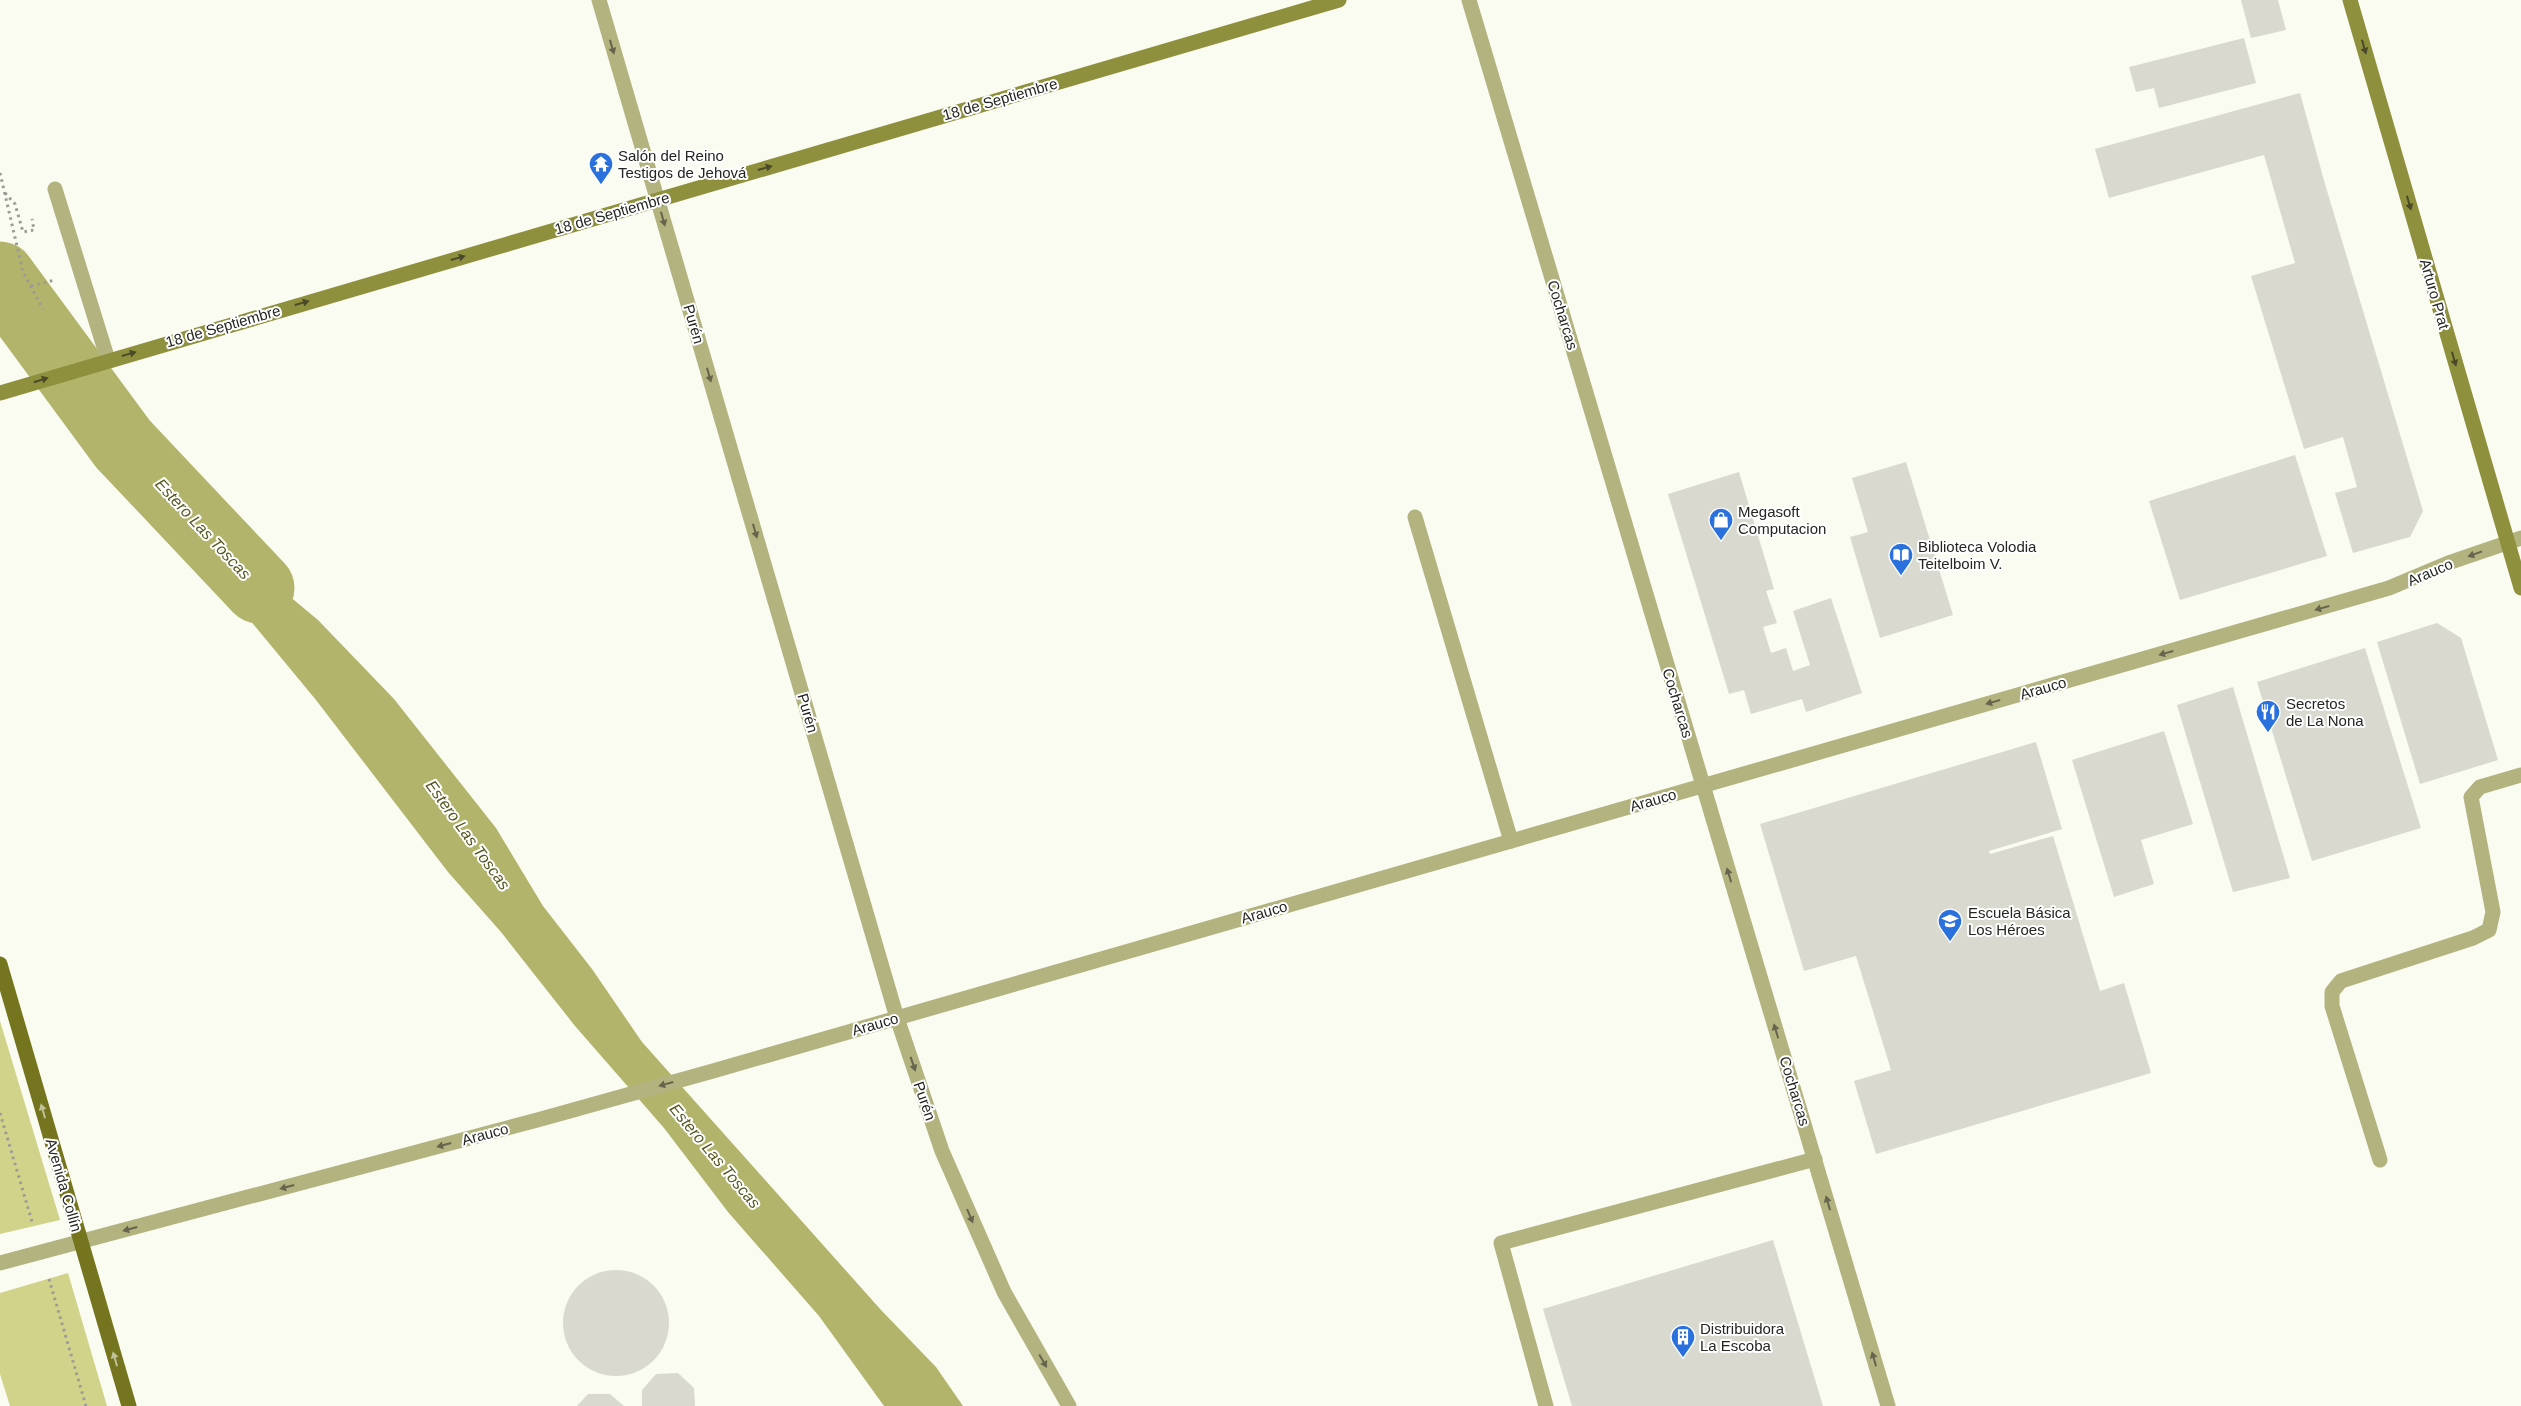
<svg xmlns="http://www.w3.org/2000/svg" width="2521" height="1406" font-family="Arial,sans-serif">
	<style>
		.green { fill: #d1d38a }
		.water { fill: #b3b46b }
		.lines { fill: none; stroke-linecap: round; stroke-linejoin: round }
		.river { stroke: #b3b46b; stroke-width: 71 }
		.building { fill: #d9d9d0 }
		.path { stroke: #9b9b95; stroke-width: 3; stroke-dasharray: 2.5 4; stroke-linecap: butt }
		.lane { stroke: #b2b37f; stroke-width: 15 }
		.street { stroke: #b2b37f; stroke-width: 15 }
		.secondary { stroke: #8f903d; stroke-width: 15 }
		.primary { stroke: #76751f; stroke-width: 15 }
		.oneway { fill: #64654c }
		.oneway2 { fill: #4a4a2b }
		.oneway3 { fill: #c1c19a }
		.labels { text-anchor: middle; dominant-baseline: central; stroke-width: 4; stroke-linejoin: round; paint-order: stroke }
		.street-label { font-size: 15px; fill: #252522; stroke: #fff }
		.poi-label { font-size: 15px; fill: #252522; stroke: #fff; text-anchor: start }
		.water-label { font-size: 16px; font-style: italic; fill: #56561f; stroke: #fff }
	</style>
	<rect width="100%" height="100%" fill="#fafbf1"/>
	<g class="green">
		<path d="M 0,1021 L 60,1220 L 0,1234 Z"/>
		<path d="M 68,1273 L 107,1406 L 10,1406 L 0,1374 L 0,1293 Z"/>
	</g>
	<path class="water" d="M 192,515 L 318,620 L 394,699 L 496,828 L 543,906 L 592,969 L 642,1042 L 881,1310 L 936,1367 L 963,1406 L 884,1406 L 819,1316 L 728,1212 L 664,1128 L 575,1026 L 501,932 L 448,872 L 316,700 L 249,619 Z"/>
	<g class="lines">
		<path class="river" d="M 0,277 L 123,444 L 259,588"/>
	</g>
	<g class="building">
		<path d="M 2241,0 L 2278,0 L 2286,30 L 2251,38 Z"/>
		<path d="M 2244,38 L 2256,83 L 2159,108 L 2154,88 L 2136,92 L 2129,67 Z"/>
		<path d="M 2300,93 L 2325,184 L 2423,511 L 2410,537 L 2353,553 L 2335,493 L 2357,487 L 2343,437 L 2304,449 L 2251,276 L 2295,263 L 2264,155 L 2109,198 L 2095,149 Z"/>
		<path d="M 2295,455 L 2327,556 L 2180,600 L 2149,501 Z"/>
		<path d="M 1906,462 L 1953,615 L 1880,638 L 1850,537 L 1868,532 L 1852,478 Z"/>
		<path d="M 1739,472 L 1774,589 L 1766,591 L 1777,623 L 1763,627 L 1771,653 L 1786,648 L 1793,671 L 1810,665 L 1793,611 L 1831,598 L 1862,693 L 1806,712 L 1802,699 L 1751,714 L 1744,690 L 1729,694 L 1668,494 Z"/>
		<path d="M 2437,623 L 2461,638 L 2498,760 L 2420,784 L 2377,642 Z"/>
		<path d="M 2365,648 L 2421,828 L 2312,861 L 2257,682 Z"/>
		<path d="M 2233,687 L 2290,878 L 2233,892 L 2177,705 Z"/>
		<path d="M 2164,731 L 2193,824 L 2141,840 L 2154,884 L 2114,897 L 2072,760 Z"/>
		<path d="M 2036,742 L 2062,829 L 1989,851 L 1990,854 L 2053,836 L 2100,991 L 2124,983 L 2151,1073 L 1876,1154 L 1854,1081 L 1891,1070 L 1856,956 L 1804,971 L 1760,824 Z"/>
		<path d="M 1773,1240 L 1823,1406 L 1572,1406 L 1543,1309 Z"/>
		<circle cx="616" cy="1323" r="53"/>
		<path d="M 678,1373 L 694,1388 L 695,1406 L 642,1406 L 642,1390 L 656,1374 Z"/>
		<path d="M 588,1394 L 610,1394 L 624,1406 L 577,1406 Z"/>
	</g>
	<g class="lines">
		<g class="path">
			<path d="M 0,173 L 23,272 L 43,309"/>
			<path d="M 5,193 L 15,204 L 23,232 L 34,230 L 32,219"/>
			<path d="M 31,286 L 55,280"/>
			<path d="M 0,1113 L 33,1225"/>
			<path d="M 49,1279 L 86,1406"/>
		</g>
		<g class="lane">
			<path d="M 55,189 L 108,360"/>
			<path d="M 1415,517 L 1511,841"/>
			<path d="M 1546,1406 L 1501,1243 L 1815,1159"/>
		</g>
		<g class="street">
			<path d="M 599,0 L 897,1018 L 942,1151 L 1004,1292 L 1069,1406"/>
			<path d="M 1469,0 L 1888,1406"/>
			<path d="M 2380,1160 L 2332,1006 L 2332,992 L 2341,981 L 2473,938 L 2489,930 L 2493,912 L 2471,797 L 2480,787 L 2521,775"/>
			<path d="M 0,1263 L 541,1119 L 713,1071 L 2389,588 L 2451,562 L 2521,538"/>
		</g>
		<g class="secondary">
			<path d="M 2350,0 L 2521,588"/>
			<path d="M 0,393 L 1339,0"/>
		</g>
		<path class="primary" d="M 0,964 L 129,1406"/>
	</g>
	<defs><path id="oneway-solid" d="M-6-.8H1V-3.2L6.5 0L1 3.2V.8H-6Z" transform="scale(1.25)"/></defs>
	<g class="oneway">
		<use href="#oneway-solid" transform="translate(612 47) rotate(74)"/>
		<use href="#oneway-solid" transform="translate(663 219) rotate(74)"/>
		<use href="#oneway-solid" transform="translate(709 375) rotate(74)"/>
		<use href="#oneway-solid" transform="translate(755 531) rotate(74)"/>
		<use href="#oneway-solid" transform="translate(2475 554) rotate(160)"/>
		<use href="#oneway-solid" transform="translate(2322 608) rotate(164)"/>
		<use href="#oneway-solid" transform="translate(2166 653) rotate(164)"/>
		<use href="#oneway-solid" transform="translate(1993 702) rotate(164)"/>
		<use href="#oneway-solid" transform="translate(1729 875) rotate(-107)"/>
		<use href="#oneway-solid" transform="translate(1776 1031) rotate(-107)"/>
		<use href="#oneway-solid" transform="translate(913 1064) rotate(71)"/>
		<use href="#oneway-solid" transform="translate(666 1084) rotate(164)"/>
		<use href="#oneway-solid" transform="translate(444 1145) rotate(165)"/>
		<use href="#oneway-solid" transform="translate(287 1187) rotate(165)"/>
		<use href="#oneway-solid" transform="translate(1828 1203) rotate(-106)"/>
		<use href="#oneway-solid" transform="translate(970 1216) rotate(67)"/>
		<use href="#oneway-solid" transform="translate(130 1229) rotate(165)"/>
		<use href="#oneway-solid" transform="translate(1874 1359) rotate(-106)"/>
		<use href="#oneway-solid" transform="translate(1043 1361) rotate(60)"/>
	</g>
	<g class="oneway2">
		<use href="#oneway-solid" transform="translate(2364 47) rotate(74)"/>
		<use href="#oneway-solid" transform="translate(765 168) rotate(-16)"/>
		<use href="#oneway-solid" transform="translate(2409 203) rotate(74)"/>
		<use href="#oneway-solid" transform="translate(458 258) rotate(-16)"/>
		<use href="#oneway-solid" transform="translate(302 303) rotate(-16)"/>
		<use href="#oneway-solid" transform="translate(129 354) rotate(-16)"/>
		<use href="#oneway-solid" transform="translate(2454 359) rotate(74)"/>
		<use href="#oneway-solid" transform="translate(41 380) rotate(-17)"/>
	</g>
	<g class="oneway3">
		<use href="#oneway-solid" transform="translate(43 1111) rotate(-106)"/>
		<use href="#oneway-solid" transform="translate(115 1359) rotate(-106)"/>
	</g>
	<defs>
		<symbol id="temple-pin" viewBox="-11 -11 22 30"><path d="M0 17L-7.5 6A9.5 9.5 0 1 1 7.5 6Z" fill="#2a71dd" stroke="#fff"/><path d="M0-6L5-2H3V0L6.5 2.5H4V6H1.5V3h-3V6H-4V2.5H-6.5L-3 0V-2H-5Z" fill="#fff"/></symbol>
		<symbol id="shop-pin" viewBox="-11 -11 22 30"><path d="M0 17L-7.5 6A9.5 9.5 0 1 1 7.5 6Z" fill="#2a71dd" stroke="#fff"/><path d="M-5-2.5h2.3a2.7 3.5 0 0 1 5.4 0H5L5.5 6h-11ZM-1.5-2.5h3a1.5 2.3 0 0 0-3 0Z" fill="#fff"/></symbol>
		<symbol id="library-pin" viewBox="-11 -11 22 30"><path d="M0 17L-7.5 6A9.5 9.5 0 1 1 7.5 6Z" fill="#2a71dd" stroke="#fff"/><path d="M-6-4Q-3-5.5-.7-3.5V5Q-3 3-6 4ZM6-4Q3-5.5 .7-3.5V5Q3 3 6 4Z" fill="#fff"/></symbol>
		<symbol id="restaurant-pin" viewBox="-11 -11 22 30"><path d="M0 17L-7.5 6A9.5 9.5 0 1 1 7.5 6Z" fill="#2a71dd" stroke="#fff"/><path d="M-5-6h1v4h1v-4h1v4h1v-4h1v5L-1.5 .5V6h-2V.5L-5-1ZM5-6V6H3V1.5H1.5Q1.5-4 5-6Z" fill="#fff"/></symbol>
		<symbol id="school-pin" viewBox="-11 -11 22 30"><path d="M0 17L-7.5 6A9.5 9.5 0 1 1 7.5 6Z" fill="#2a71dd" stroke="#fff"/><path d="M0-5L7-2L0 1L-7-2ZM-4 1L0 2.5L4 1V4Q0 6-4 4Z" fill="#fff"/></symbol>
		<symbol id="building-pin" viewBox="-11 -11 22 30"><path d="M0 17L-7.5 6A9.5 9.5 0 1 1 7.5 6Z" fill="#2a71dd" stroke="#fff"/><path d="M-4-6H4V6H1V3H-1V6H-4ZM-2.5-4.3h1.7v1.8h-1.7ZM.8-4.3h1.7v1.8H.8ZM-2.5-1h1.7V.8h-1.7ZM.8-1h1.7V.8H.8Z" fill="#fff"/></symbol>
	</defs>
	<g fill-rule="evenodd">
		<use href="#temple-pin" x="587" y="150" width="28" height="38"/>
		<use href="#shop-pin" x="1707" y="506" width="28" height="38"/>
		<use href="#library-pin" x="1887" y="541" width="28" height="38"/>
		<use href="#restaurant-pin" x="2254" y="698" width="28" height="38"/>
		<use href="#school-pin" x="1936" y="907" width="28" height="38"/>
		<use href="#building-pin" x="1669" y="1323" width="28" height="38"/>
	</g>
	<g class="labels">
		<g class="street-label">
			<text transform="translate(1000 99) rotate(-16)">18 de Septiembre</text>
			<text transform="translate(612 213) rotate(-16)">18 de Septiembre</text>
			<text transform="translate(2435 294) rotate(74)">Arturo Prat</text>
			<text transform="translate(1563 315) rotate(73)">Cocharcas</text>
			<text transform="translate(694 324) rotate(74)">Purén</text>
			<text transform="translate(223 326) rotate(-16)">18 de Septiembre</text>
			<text transform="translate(2430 572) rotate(-23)">Arauco</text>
			<text transform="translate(2043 688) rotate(-16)">Arauco</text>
			<text transform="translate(1678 703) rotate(73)">Cocharcas</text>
			<text transform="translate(808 713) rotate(74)">Purén</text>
			<text transform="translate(1653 800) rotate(-16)">Arauco</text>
			<text transform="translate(1264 912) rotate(-16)">Arauco</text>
			<text transform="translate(875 1024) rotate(-16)">Arauco</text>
			<text transform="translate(1795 1091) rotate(73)">Cocharcas</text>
			<text transform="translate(925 1101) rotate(71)">Purén</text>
			<text transform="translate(485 1134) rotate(-15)">Arauco</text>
			<text transform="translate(64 1185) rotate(74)">Avenida Collín</text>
		</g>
		<g class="poi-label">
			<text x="618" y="155">Salón del Reino<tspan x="618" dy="17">Testigos de Jehová</tspan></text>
			<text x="1738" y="511">Megasoft<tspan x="1738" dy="17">Computacion</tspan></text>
			<text x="1918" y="546">Biblioteca Volodia<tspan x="1918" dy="17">Teitelboim V.</tspan></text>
			<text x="2286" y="703">Secretos<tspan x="2286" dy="17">de La Nona</tspan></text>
			<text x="1968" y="912">Escuela Básica<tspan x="1968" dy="17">Los Héroes</tspan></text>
			<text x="1700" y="1328">Distribuidora<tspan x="1700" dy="17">La Escoba</tspan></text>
		</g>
		<g class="water-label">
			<text transform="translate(203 529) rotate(47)">Estero Las Toscas</text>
			<text transform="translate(468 835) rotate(54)">Estero Las Toscas</text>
			<text transform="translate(715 1156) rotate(50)">Estero Las Toscas</text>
		</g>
	</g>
</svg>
